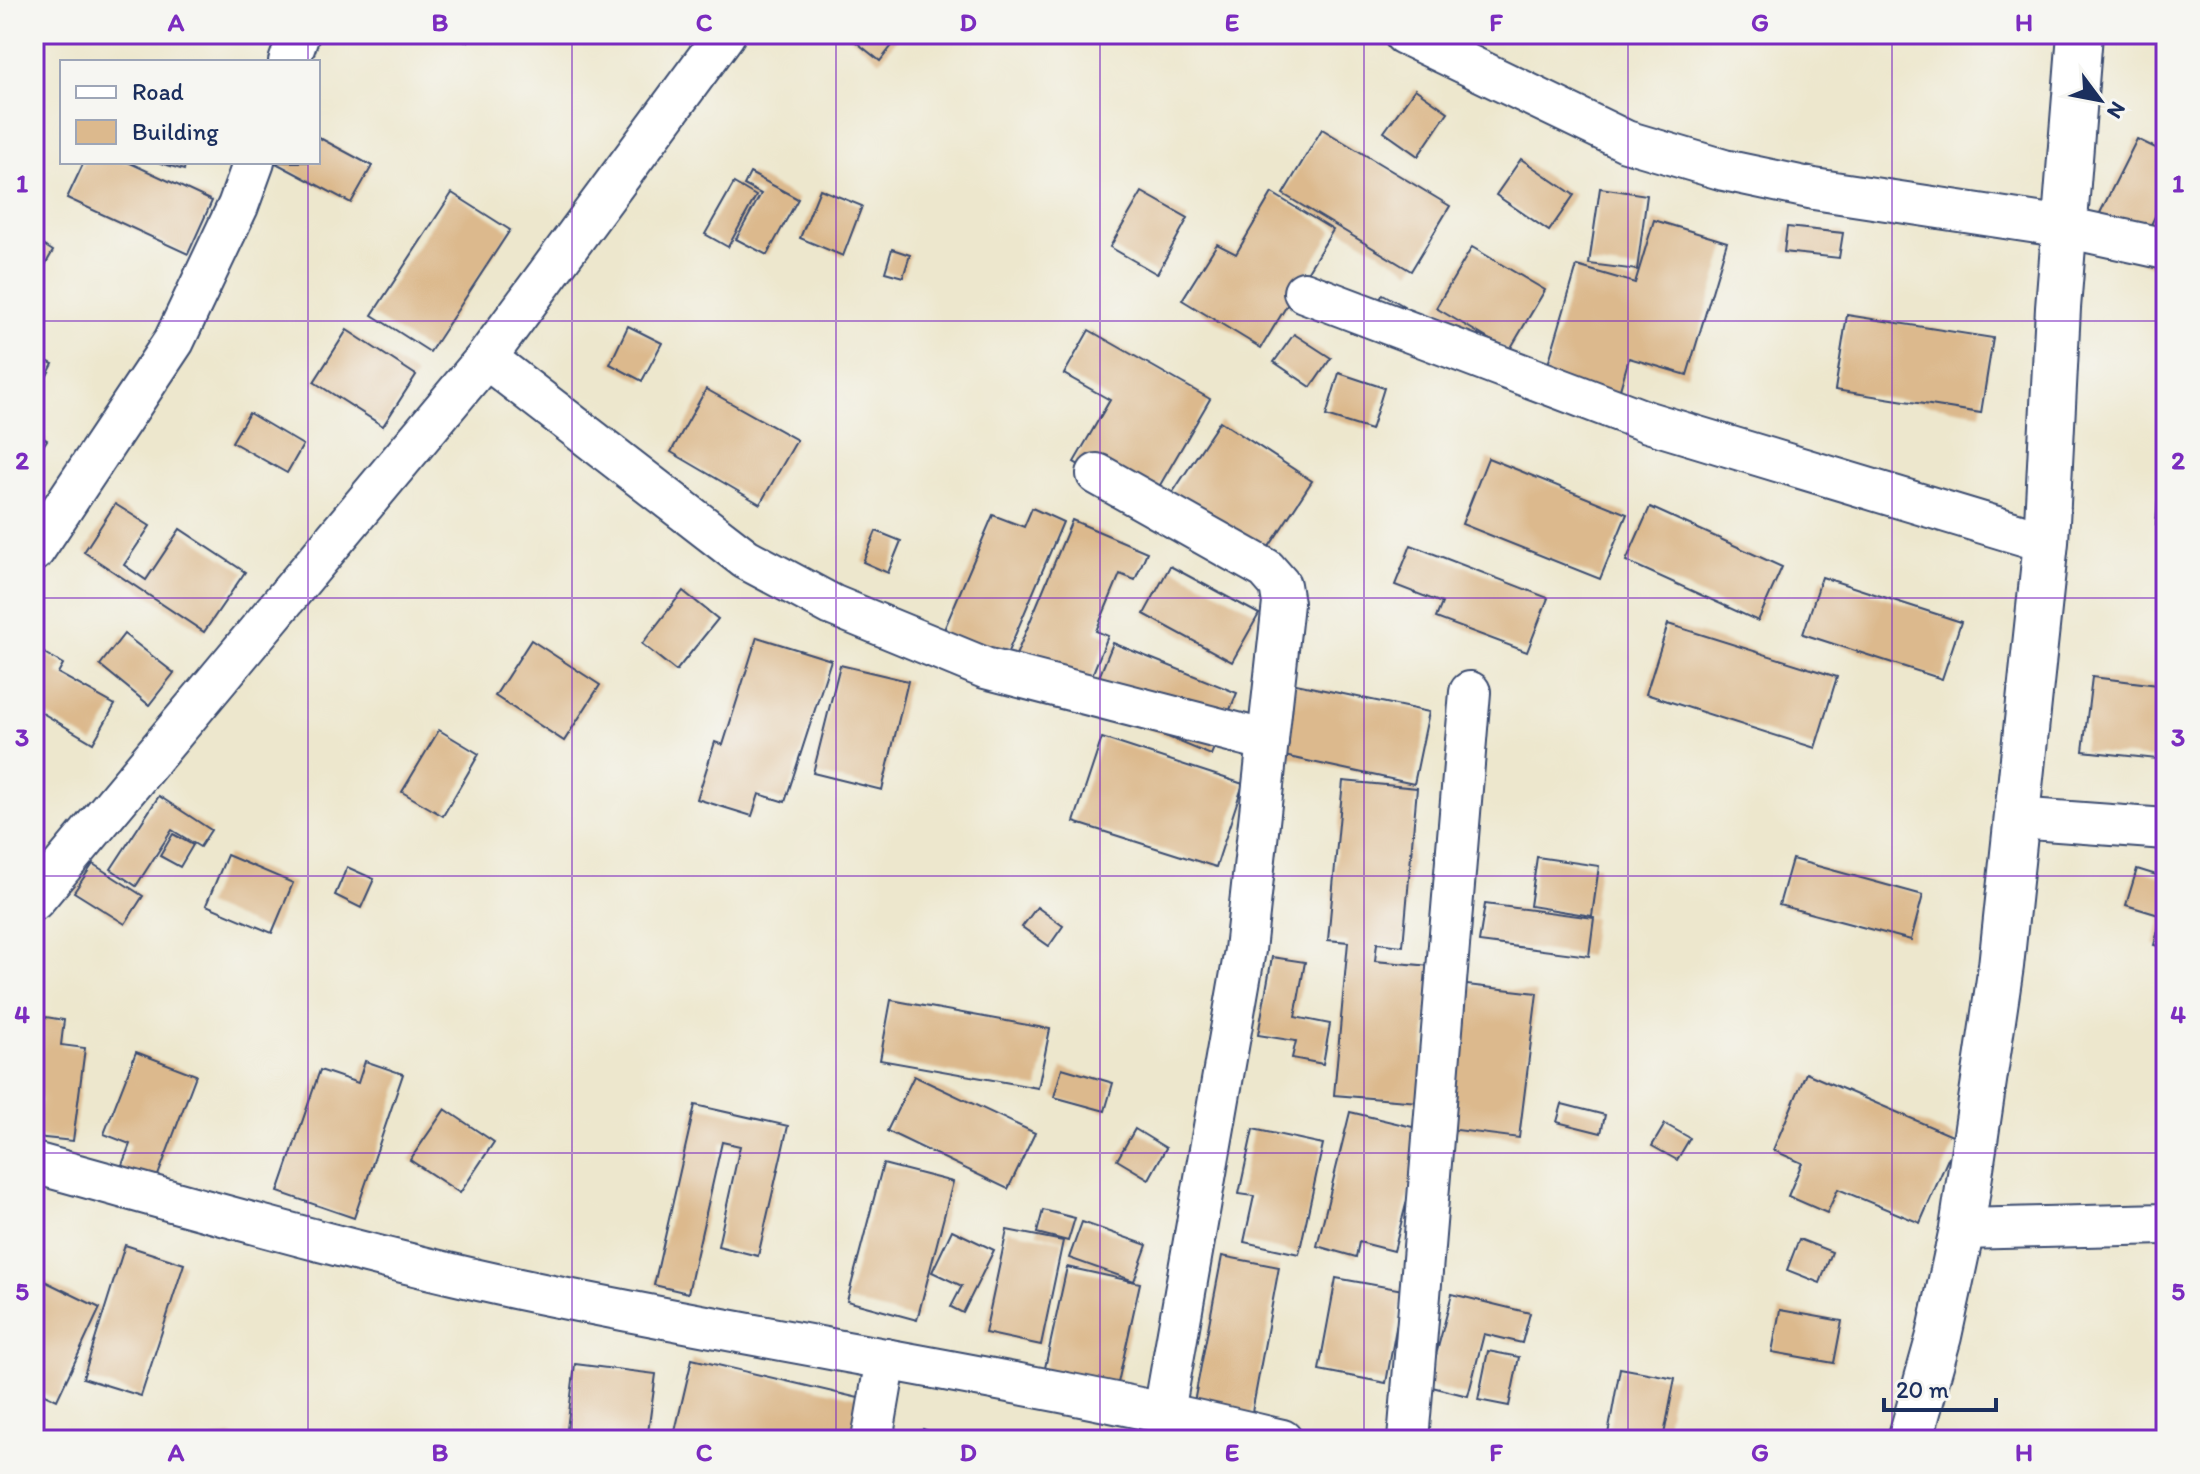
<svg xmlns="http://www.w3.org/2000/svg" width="2200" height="1474" font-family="Itim,sans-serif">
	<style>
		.building { fill: #dcb98d }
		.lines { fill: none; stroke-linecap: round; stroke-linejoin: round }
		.minor-casing { stroke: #3a4b6f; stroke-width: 44 }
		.tertiary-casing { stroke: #3a4b6f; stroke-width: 48 }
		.minor { stroke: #fff; stroke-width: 40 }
		.tertiary { stroke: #fff; stroke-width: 44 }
		.grid { fill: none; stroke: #7b2cbf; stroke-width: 2; stroke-opacity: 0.55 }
		.neatline { fill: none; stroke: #7b2cbf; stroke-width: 3 }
		.grid-label { font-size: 26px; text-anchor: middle; font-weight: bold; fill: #7b2cbf }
	</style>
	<rect width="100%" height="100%" fill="#f6f6f2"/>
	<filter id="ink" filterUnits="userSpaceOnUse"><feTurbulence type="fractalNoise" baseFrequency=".0125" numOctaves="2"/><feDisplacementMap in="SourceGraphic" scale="16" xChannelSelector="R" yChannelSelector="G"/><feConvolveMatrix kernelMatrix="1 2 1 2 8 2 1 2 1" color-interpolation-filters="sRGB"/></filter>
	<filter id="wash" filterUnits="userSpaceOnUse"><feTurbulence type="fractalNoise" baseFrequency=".006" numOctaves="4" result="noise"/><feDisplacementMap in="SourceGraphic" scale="32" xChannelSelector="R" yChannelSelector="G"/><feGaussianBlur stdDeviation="1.8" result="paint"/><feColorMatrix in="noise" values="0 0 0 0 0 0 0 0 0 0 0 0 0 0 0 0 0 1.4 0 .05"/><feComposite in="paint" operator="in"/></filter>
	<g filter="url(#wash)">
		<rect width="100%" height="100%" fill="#ede7cd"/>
		<g id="blocks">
			<g class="building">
				<path d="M 243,34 L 262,34 L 260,40 Z"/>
				<path d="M 427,34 L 469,34 L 468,41 Z"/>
				<path d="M 846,34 L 901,34 L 880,61 Z"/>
				<path d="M 2166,59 L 2166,77 L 2158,72 Z"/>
				<path d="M 1415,89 L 1448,112 L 1418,156 L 1384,132 Z"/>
				<path d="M 1322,129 L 1450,206 L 1411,271 L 1283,194 Z"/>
				<path d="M 318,137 L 372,166 L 351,203 L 274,162 L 318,162 Z"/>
				<path d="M 2137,139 L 2166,153 L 2161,173 L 2166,175 L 2166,194 L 2146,235 L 2166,242 L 2166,271 L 2125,256 L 2099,215 Z"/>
				<path d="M 1521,159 L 1574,195 L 1549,231 L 1496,195 Z"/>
				<path d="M 84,162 L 128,162 L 212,201 L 188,254 L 67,198 Z"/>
				<path d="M 157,162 L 186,162 L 184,170 Z"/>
				<path d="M 750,173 L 798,199 L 767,255 L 736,239 L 761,194 L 744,185 Z"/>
				<path d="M 734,183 L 756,196 L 728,247 L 705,234 Z"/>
				<path d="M 1600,188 L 1647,195 L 1637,270 L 1589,264 Z"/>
				<path d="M 820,189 L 862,206 L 843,256 L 800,238 Z"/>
				<path d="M 1142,192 L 1188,218 L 1157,274 L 1110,247 Z"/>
				<path d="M 452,193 L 510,230 L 430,352 L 372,315 Z"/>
				<path d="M 1272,193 L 1333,230 L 1261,348 L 1182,300 L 1217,244 L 1236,254 Z"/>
				<path d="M 1654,220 L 1727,242 L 1687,375 L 1629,358 L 1617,400 L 1544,378 L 1577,266 L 1635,283 Z"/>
				<path d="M 1787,227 L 1843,233 L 1839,258 L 1784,252 Z"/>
				<path d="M 34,239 L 53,251 L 34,284 Z"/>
				<path d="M 1472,247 L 1545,290 L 1509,351 L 1436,308 Z"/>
				<path d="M 892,249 L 910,255 L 903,277 L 885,272 Z"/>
				<path d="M 1383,294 L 1404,306 L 1394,323 L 1373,311 Z"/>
				<path d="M 1847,315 L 1993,338 L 1981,413 L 1835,390 Z"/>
				<path d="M 628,326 L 662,343 L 642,381 L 610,364 Z"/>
				<path d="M 347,330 L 416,375 L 383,426 L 314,382 Z"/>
				<path d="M 1089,330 L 1210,399 L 1149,504 L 1074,462 L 1110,400 L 1064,374 Z"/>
				<path d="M 1294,334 L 1331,358 L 1311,387 L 1274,362 Z"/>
				<path d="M 34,355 L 53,364 L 34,401 Z"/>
				<path d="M 1339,373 L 1384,388 L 1371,430 L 1326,416 Z"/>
				<path d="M 706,389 L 797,440 L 760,504 L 671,452 Z"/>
				<path d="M 249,413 L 303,445 L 287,473 L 232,442 Z"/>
				<path d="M 1220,421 L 1312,481 L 1261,559 L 1169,498 Z"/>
				<path d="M 34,432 L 47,440 L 34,460 Z"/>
				<path d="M 1488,458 L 1627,514 L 1600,579 L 1462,524 Z"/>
				<path d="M 2158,500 L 2166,500 L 2166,526 L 2156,525 Z"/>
				<path d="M 115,504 L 150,526 L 124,565 L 146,580 L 180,529 L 245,572 L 204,632 L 84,552 Z"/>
				<path d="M 1650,507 L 1782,567 L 1758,621 L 1626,561 Z"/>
				<path d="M 1032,508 L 1063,522 L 1002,666 L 940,639 L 993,515 L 1024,527 Z"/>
				<path d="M 1072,520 L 1147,552 L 1135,580 L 1120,574 L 1096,631 L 1108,636 L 1084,695 L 1012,665 Z"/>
				<path d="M 876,531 L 901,541 L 888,573 L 863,562 Z"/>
				<path d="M 1411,545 L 1548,598 L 1527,652 L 1436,618 L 1442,603 L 1395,585 Z"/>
				<path d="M 1170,566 L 1259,614 L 1232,662 L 1144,614 Z"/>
				<path d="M 1822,577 L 1961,622 L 1942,679 L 1803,634 Z"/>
				<path d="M 683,591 L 718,619 L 676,671 L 642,644 Z"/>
				<path d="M 1668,624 L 1837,677 L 1815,748 L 1646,694 Z"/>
				<path d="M 124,634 L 174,673 L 149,705 L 100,665 Z"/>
				<path d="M 757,637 L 831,660 L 785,802 L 759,794 L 752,816 L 697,799 L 715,742 L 723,745 Z"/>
				<path d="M 531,640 L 600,685 L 564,741 L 495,696 Z"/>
				<path d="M 1113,643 L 1237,693 L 1211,755 L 1088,704 Z"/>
				<path d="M 34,647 L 63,664 L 58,673 L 115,705 L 93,743 L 34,708 Z"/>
				<path d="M 840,665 L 908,681 L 882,790 L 813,773 Z"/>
				<path d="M 2092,677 L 2166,686 L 2166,760 L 2083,751 Z"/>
				<path d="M 1277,680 L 1429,712 L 1414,784 L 1261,751 Z"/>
				<path d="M 439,730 L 479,754 L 443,816 L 402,792 Z"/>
				<path d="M 1102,738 L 1243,784 L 1216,867 L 1074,822 Z"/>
				<path d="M 1343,781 L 1417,788 L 1403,946 L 1377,943 L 1375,961 L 1431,966 L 1419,1102 L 1334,1095 L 1348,942 L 1328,940 Z"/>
				<path d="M 159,796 L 211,830 L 200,847 L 172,830 L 136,886 L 111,869 Z"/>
				<path d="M 173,834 L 193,845 L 180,867 L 160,856 Z"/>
				<path d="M 227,855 L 293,883 L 272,933 L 206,905 Z"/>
				<path d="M 1537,857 L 1599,866 L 1592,916 L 1530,906 Z"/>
				<path d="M 1792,859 L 1923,895 L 1911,940 L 1779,905 Z"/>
				<path d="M 93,864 L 143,896 L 125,924 L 74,892 Z"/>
				<path d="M 347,867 L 374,879 L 361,908 L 335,895 Z"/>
				<path d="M 2137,869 L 2166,878 L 2166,948 L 2154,945 L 2162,916 L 2126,905 Z"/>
				<path d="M 1485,904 L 1594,918 L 1589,956 L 1479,942 Z"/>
				<path d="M 1037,907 L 1063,926 L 1049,946 L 1022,927 Z"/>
				<path d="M 1272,957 L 1305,962 L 1295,1017 L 1330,1024 L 1323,1064 L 1292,1058 L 1296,1041 L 1258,1035 Z"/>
				<path d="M 1458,984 L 1537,993 L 1519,1138 L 1441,1128 Z"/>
				<path d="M 891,1000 L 1050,1029 L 1038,1088 L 880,1060 Z"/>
				<path d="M 34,1015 L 64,1020 L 61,1045 L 85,1048 L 73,1141 L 36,1137 L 41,1099 L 34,1098 Z"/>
				<path d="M 136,1052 L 196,1075 L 154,1186 L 119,1173 L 130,1144 L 104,1134 Z"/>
				<path d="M 365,1061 L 403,1074 L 354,1218 L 278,1192 L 320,1070 L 358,1083 Z"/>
				<path d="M 1062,1068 L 1113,1083 L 1105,1111 L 1054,1097 Z"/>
				<path d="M 1806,1073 L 1957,1138 L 1920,1223 L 1838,1189 L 1827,1213 L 1788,1196 L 1802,1163 L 1773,1150 Z"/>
				<path d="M 914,1076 L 1035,1133 L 1008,1189 L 887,1131 Z"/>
				<path d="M 1562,1104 L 1605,1115 L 1601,1133 L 1557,1122 Z"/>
				<path d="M 695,1105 L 788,1126 L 758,1256 L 718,1246 L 740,1146 L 722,1142 L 688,1293 L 654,1285 Z"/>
				<path d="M 445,1109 L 494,1142 L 460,1193 L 410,1160 Z"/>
				<path d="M 1350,1112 L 1425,1130 L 1394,1251 L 1359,1242 L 1356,1257 L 1317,1246 Z"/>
				<path d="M 1665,1124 L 1690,1138 L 1677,1160 L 1652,1146 Z"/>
				<path d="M 1135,1129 L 1166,1148 L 1149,1179 L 1117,1160 Z"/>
				<path d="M 1253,1129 L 1323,1144 L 1299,1254 L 1244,1242 L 1254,1196 L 1239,1194 Z"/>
				<path d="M 883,1164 L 953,1182 L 917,1320 L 847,1301 Z"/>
				<path d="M 1043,1210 L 1075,1218 L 1068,1241 L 1037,1233 Z"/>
				<path d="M 1082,1222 L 1147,1245 L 1134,1281 L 1069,1258 Z"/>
				<path d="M 952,1230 L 994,1250 L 963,1313 L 951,1307 L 962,1286 L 932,1272 Z"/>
				<path d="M 1007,1230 L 1063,1241 L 1041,1345 L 985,1333 Z"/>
				<path d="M 1799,1239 L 1832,1252 L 1820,1283 L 1787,1270 Z"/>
				<path d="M 125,1245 L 184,1264 L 141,1396 L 83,1378 Z"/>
				<path d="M 1222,1256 L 1279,1267 L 1250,1423 L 1192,1413 Z"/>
				<path d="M 1067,1267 L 1140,1283 L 1116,1392 L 1043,1377 Z"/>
				<path d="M 34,1276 L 100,1308 L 57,1400 L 34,1389 Z"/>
				<path d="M 1336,1278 L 1403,1290 L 1386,1383 L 1319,1370 Z"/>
				<path d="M 1452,1294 L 1530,1313 L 1522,1343 L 1484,1334 L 1468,1396 L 1428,1386 Z"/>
				<path d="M 1780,1310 L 1842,1321 L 1834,1363 L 1772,1352 Z"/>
				<path d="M 1488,1351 L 1519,1357 L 1509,1406 L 1478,1400 Z"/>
				<path d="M 692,1359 L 884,1404 L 876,1440 L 673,1440 Z"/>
				<path d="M 575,1364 L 656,1374 L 647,1440 L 566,1437 Z"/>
				<path d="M 1620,1368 L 1675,1378 L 1663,1440 L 1607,1440 Z"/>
				<path d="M 923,1429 L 950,1440 L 919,1440 Z"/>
				<path d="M 34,1434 L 62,1438 L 62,1440 L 34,1440 Z"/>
				<path d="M 234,1436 L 235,1440 L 213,1440 L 213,1438 Z"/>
			</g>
		</g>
	</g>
	<g filter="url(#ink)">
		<use href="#blocks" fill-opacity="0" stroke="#3a4b6f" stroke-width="2"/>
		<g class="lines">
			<defs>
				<g id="minor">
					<path d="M 1404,34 L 1626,141 L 1724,170 L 1814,189 L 2065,227 L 2166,249"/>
					<path d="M 289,62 L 299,34"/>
					<path d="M 1304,292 L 1648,422 L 2046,542"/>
					<path d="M 486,358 L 746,559 L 832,605 L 985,668 L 1268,741"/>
					<path d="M 1097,474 L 1266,569 L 1280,585 L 1283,603 L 1245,950 L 1164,1412"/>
					<path d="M 34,551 L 174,341 L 238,206 L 254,162"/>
					<path d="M 2017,818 L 2166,829"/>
					<path d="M 34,900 L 486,358 L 725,34"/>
					<path d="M 34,1163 C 195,1207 356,1254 519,1289 C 773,1343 1030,1379 1282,1440"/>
					<path d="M 1962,1229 L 2166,1224"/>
					<path d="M 872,1440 L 886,1359"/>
					<path d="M 1408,1440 L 1470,692"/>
				</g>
				<path id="tertiary" d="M 1910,1440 L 1939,1336 L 1962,1229 L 2001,966 L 2046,542 L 2058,308 L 2080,34"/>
			</defs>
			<use href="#minor" class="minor-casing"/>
			<use href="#tertiary" class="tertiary-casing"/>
			<use href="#minor" class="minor"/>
			<use href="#tertiary" class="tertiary"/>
		</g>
	</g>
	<path class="grid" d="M 308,34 L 308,62M 572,34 L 572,1440M 836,34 L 836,1440M 1100,34 L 1100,1440M 1364,34 L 1364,1440M 1628,34 L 1628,1440M 1892,34 L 1892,1440M 308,162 L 308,1440M 34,321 L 2166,321M 34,598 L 2166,598M 34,876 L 2166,876M 34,1153 L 2166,1153"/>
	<rect width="2200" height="1474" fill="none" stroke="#f6f6f2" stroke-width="88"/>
	<rect x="60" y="60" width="260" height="104" fill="#f6f6f2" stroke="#9ea6b7" stroke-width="2"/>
	<rect x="76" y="86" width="40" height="12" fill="#ffffff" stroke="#9ea6b7" stroke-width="2"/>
	<text x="132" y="100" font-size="24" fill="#1b2f5e">Road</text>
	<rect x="76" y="120" width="40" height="24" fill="#dcb98d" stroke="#9ea6b7" stroke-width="2"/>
	<text x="132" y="140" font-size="24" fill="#1b2f5e">Building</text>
	<g transform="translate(2100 100) rotate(122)" stroke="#f6f6f2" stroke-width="6" paint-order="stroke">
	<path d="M0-6L14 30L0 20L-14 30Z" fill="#1b2f5e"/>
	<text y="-12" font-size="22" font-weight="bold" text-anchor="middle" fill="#1b2f5e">N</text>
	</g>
	<path d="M1884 1398v12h112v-12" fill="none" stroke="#1b2f5e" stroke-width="4"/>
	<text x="1896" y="1398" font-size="24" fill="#1b2f5e" stroke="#f6f6f2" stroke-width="6" paint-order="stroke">20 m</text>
	<rect x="44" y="44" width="2112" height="1386" class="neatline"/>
	<g class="grid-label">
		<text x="176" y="31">A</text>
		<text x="440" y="31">B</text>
		<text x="704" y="31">C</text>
		<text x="968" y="31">D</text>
		<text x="1232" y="31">E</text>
		<text x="1496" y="31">F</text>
		<text x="1760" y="31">G</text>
		<text x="2024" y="31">H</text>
		<text x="22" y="192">1</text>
		<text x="2178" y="192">1</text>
		<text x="22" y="469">2</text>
		<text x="2178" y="469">2</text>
		<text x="22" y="746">3</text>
		<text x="2178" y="746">3</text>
		<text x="22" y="1023">4</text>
		<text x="2178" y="1023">4</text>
		<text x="22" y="1300">5</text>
		<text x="2178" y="1300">5</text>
		<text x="176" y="1461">A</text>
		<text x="440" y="1461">B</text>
		<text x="704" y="1461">C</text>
		<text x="968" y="1461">D</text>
		<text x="1232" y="1461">E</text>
		<text x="1496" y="1461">F</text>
		<text x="1760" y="1461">G</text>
		<text x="2024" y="1461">H</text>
	</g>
</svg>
